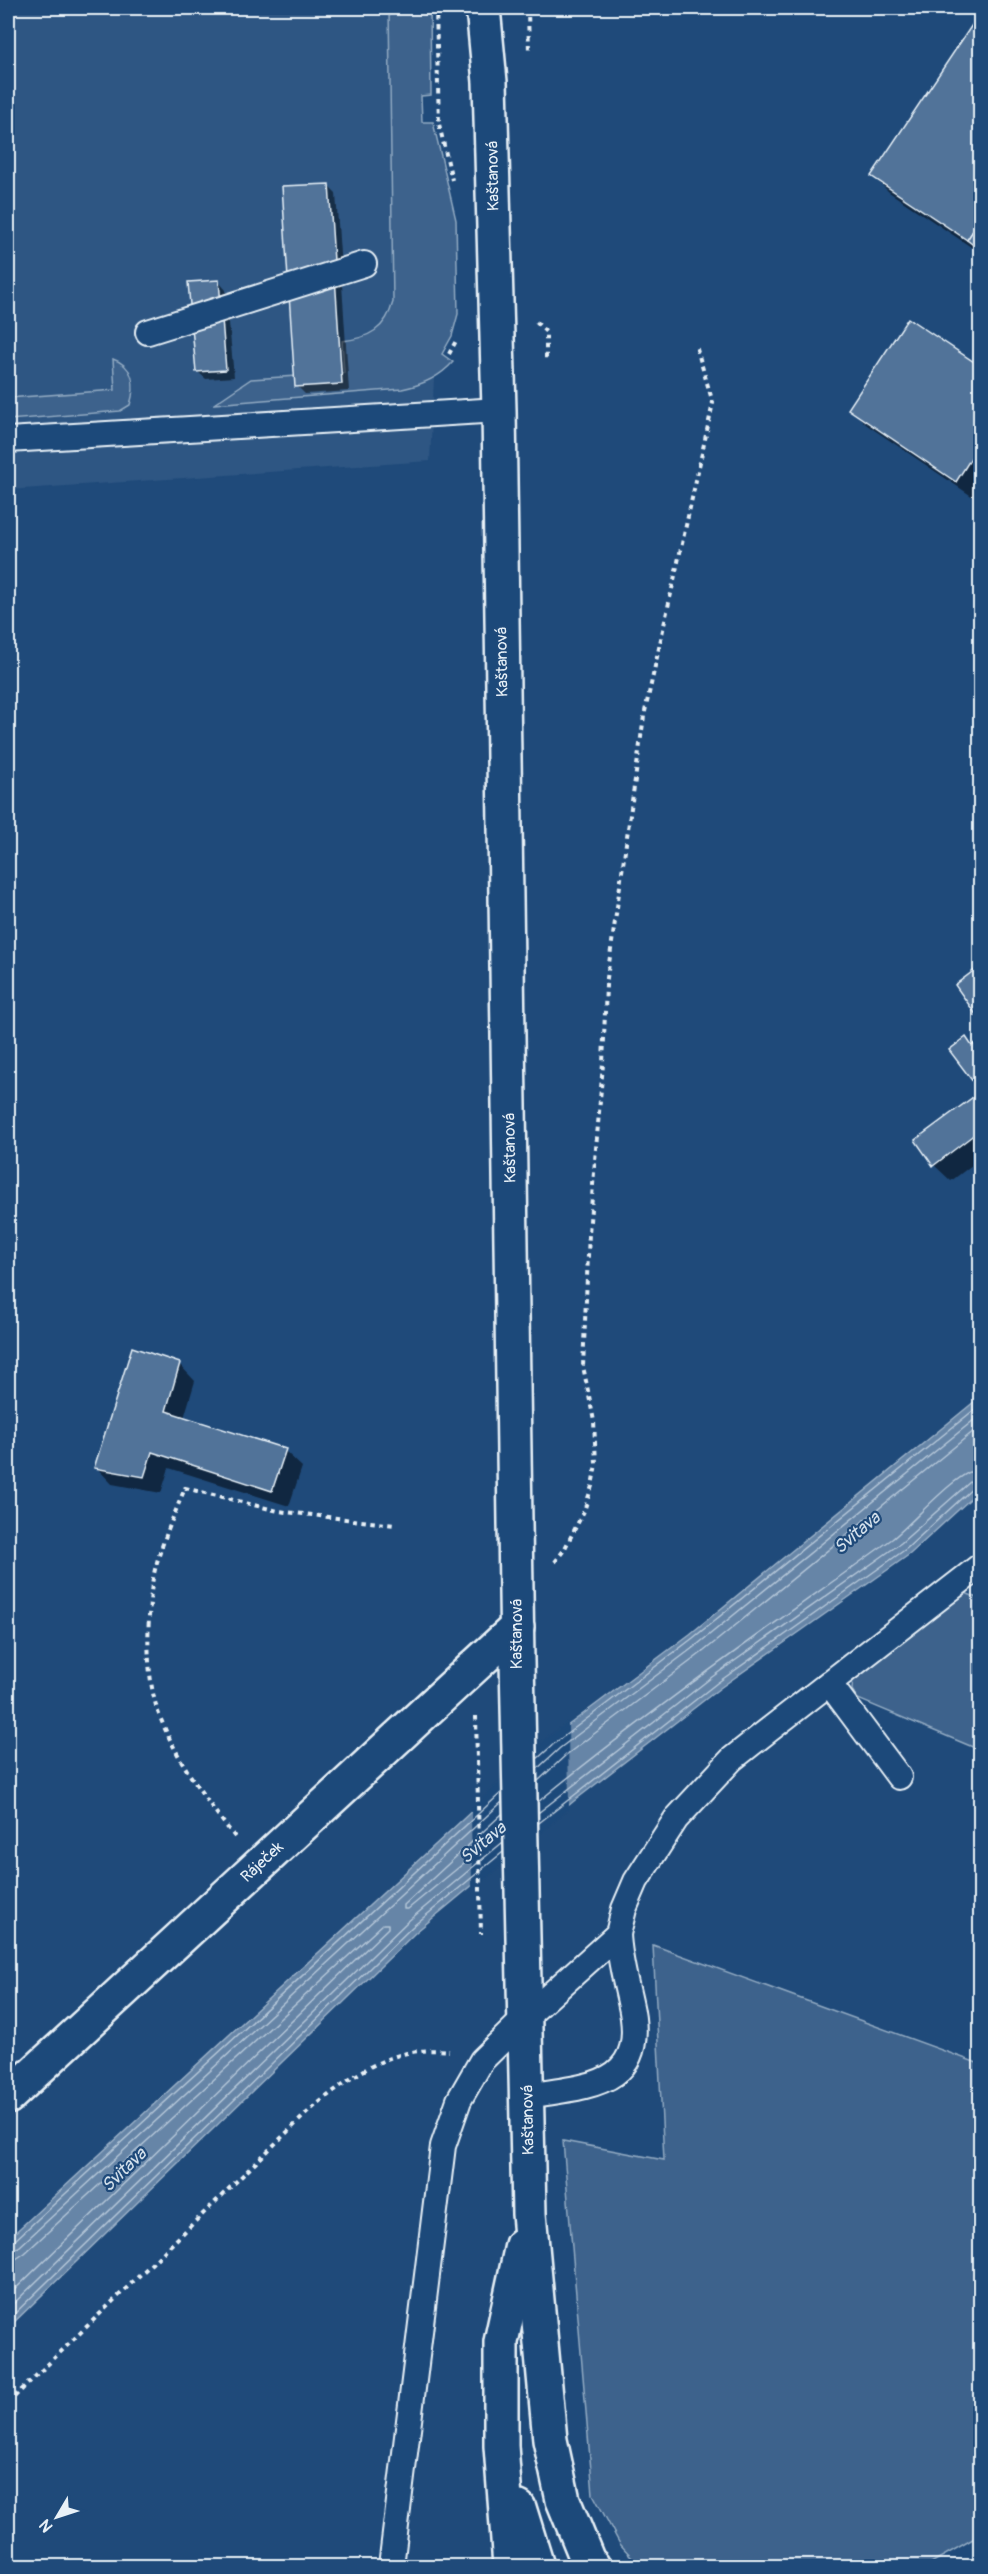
<svg xmlns="http://www.w3.org/2000/svg" width="988" height="2574" font-family="Pangolin,sans-serif">
	<style>
		.built { fill: #2e5683 }
		.green { fill: #3c628c; stroke: #92aac2; stroke-width: 1.5 }
		.water { fill: #6685a7; stroke: #9ab0c7; stroke-width: 1.5 }
		.pier { fill: #1f4a7a }
		.shadow { fill: #0007 }
		.lines { fill: none; stroke-linecap: round; stroke-linejoin: round }
		.shore { stroke: #b4c6d8; stroke-width: 1.5 }
		.building { fill: #517399; stroke: #e8f1f8; stroke-width: 1.5 }
		.lane-casing { stroke: #e8f1f8; stroke-width: 28 }
		.street-casing { stroke: #e8f1f8; stroke-width: 38 }
		.secondary-casing { stroke: #e8f1f8; stroke-width: 38 }
		.highway-casing { stroke: #e8f1f8; stroke-width: 38 }
		.path { stroke: #e8f1f8; stroke-width: 4; stroke-dasharray: 4.5 4.5; stroke-linecap: butt }
		.lane { stroke: #1f4a7a; stroke-width: 24 }
		.street { stroke: #1f4a7a; stroke-width: 33 }
		.secondary { stroke: #1f4a7a; stroke-width: 33 }
		.highway { stroke: #1f4a7a; stroke-width: 33 }
		.labels { text-anchor: middle; dominant-baseline: central; stroke-width: 4.5; stroke-linejoin: round; paint-order: stroke }
		.street-label { font-size: 16px; fill: #e8f1f8; stroke: #1f4a7a }
		.water-label { font-size: 18px; font-style: italic; fill: #d4e1ec; stroke: #1f4a7a }
	</style>
	<rect width="100%" height="100%" fill="#1f4a7a"/>
	<filter id="ink" filterUnits="userSpaceOnUse"><feTurbulence type="fractalNoise" baseFrequency=".0167" numOctaves="2"/><feDisplacementMap in="SourceGraphic" scale="12" xChannelSelector="R" yChannelSelector="G"/><feConvolveMatrix kernelMatrix="1 2 1 2 8 2 1 2 1" color-interpolation-filters="sRGB"/></filter>
	<g filter="url(#ink)">
		<path class="built" d="M 8,8 L 430,8 L 431,95 L 421,96 L 422,122 L 433,122 L 456,220 L 458,313 L 452,336 L 442,354 L 453,362 L 434,379 L 430,461 L 8,490 Z"/>
		<g class="green">
			<path d="M 389,8 L 430,8 L 431,95 L 421,96 L 422,122 L 433,122 L 456,220 L 458,314 L 452,336 L 442,354 L 453,362 C 439,378 422,385 402,389 L 214,404 L 251,379 L 344,373 L 342,341 C 369,338 386,329 393,302 Z"/>
			<path d="M 113,359 C 134,366 136,385 130,405 L 120,411 L 8,420 L 8,398 L 115,390 Z"/>
			<path d="M 963,1592 L 980,1599 L 980,1750 L 858,1699 L 852,1690 L 853,1677 Z"/>
			<path d="M 653,1945 L 980,2064 L 980,2535 L 926,2566 L 640,2566 L 620,2544 L 593,2494 L 563,2141 L 664,2160 Z"/>
		</g>
		<path class="water" d="M 980,1397 L 980,1490 L 910,1554 L 720,1688 L 574,1801 L 416,1932 L 8,2328 L 8,2239 L 551,1738 L 690,1634 Z"/>
		<path class="pier" d="M 568,1722 L 569,1809 L 472,1890 L 471,1809 L 549,1736 Z"/>
		<g class="shadow">
			<path d="M 980,16 L 980,253 L 889,192 L 873,176 Z"/>
			<path d="M 328,185 L 336,193 L 349,391 L 305,394 L 297,386 Z"/>
			<path d="M 218,281 L 226,290 L 234,377 L 206,379 L 197,371 Z"/>
			<path d="M 908,320 L 980,368 L 980,485 L 973,497 L 867,425 L 850,409 Z"/>
			<path d="M 980,968 L 980,1019 L 957,985 Z"/>
			<path d="M 966,1039 L 974,1047 L 980,1041 L 980,1088 L 951,1050 Z"/>
			<path d="M 980,1093 L 980,1159 L 951,1181 L 934,1165 L 917,1141 Z"/>
			<path d="M 179,1364 L 195,1381 L 184,1418 L 285,1451 L 302,1467 L 289,1506 L 169,1468 L 161,1493 L 112,1484 L 96,1467 Z"/>
		</g>
		<g class="lines">
			<g class="shore">
				<path d="M 537,1759 L 555,1743 L 693,1638 L 980,1405"/>
				<path d="M 537,1769 L 560,1748 L 698,1644 L 980,1415"/>
				<path d="M 538,1781 L 566,1755 L 704,1651 L 980,1426"/>
				<path d="M 538,1802 C 652,1708 773,1625 892,1539 C 913,1523 957,1470 980,1469"/>
				<path d="M 538,1813 L 712,1677 L 901,1543 L 970,1482 L 980,1478"/>
				<path d="M 502,1814 L 404,1905 L 404,1909 L 408,1909 L 503,1831"/>
				<path d="M 539,1823 L 717,1683 L 906,1549 L 974,1487 L 980,1486"/>
				<path d="M 8,2243 L 14,2241 L 502,1792"/>
				<path d="M 8,2251 L 19,2247 L 502,1802"/>
				<path d="M 8,2260 L 16,2259 L 25,2253 L 383,1924 L 388,1924 L 388,1928 L 8,2296"/>
				<path d="M 8,2309 L 407,1922 L 503,1842"/>
				<path d="M 8,2320 L 412,1927 L 503,1852"/>
			</g>
		</g>
		<g class="building">
			<path d="M 980,13 L 980,220 L 967,240 L 871,176 Z"/>
			<path d="M 329,184 L 342,384 L 295,387 L 282,186 Z"/>
			<path d="M 980,220 L 980,250 L 967,240 Z"/>
			<path d="M 219,280 L 226,370 L 196,372 L 188,282 Z"/>
			<path d="M 908,318 L 980,366 L 980,444 L 956,482 L 848,409 Z"/>
			<path d="M 980,966 L 980,1018 L 979,1019 L 955,985 Z"/>
			<path d="M 966,1037 L 972,1046 L 980,1039 L 980,1091 L 949,1050 Z"/>
			<path d="M 980,1092 L 980,1130 L 933,1166 L 915,1140 Z"/>
			<path d="M 132,1347 L 180,1363 L 166,1411 L 286,1449 L 272,1491 L 152,1452 L 144,1477 L 94,1468 Z"/>
		</g>
		<g class="lines">
			<defs>
				<g id="lane">
					<path d="M 148,332 L 364,264"/>
					<path d="M 8,440 L 499,410"/>
					<path d="M 829,1683 L 899,1777"/>
					<path d="M 527,2096 C 590,2086 650,2086 630,2002 C 625,1979 619,1958 618,1934"/>
					<path d="M 391,2566 L 443,2146 L 459,2100 L 482,2060 L 526,2017 L 618,1934 L 624,1909 L 636,1881 L 676,1819 L 732,1759 L 765,1733 L 980,1566"/>
				</g>
				<path id="street" d="M 8,2097 L 517,1627"/>
				<g id="secondary">
					<path d="M 483,8 L 490,82 L 499,410 L 517,1661 L 529,2214 L 550,2440 L 563,2500 L 590,2566"/>
					<path d="M 519,2508 L 537,2566"/>
					<path d="M 510,2566 L 501,2446 L 501,2342 L 522,2245"/>
				</g>
				<path id="highway" d="M 588,2563 L 593,2566"/>
			</defs>
			<use href="#lane" class="lane-casing"/>
			<use href="#street" class="street-casing"/>
			<use href="#secondary" class="secondary-casing"/>
			<use href="#highway" class="highway-casing"/>
			<g class="path">
				<path d="M 436,8 L 439,124 L 452,180"/>
				<path d="M 528,8 L 529,53"/>
				<path d="M 536,322 L 546,332 L 546,359"/>
				<path d="M 449,354 L 457,339"/>
				<path d="M 555,1562 L 564,1550 L 584,1511 L 592,1486 L 596,1464 L 594,1421 L 583,1366 L 589,1233 L 603,1064 L 606,985 L 644,716 L 713,403 L 696,346"/>
				<path d="M 476,1716 L 481,1934"/>
				<path d="M 235,1837 C 206,1801 177,1760 160,1717 C 145,1680 147,1623 152,1584 C 157,1553 173,1518 185,1488 L 278,1511 L 395,1525"/>
				<path d="M 8,2403 L 310,2110 C 353,2075 390,2045 449,2051"/>
			</g>
			<use href="#lane" class="lane"/>
			<use href="#street" class="street"/>
			<use href="#secondary" class="secondary"/>
			<use href="#highway" class="highway"/>
		</g>
	</g>
	<g class="labels">
		<g class="street-label">
			<text transform="translate(493 176) rotate(-91)">Kaštanová</text>
			<text transform="translate(502 662) rotate(-91)">Kaštanová</text>
			<text transform="translate(510 1148) rotate(-91)">Kaštanová</text>
			<text transform="translate(517 1634) rotate(-90)">Kaštanová</text>
			<text transform="translate(262 1862) rotate(-43)">Ráječek</text>
			<text transform="translate(528 2120) rotate(-91)">Kaštanová</text>
		</g>
		<g class="water-label">
			<text transform="translate(857 1533) rotate(-40)">Svitava</text>
			<text transform="translate(483 1843) rotate(-40)">Svitava</text>
			<text transform="translate(124 2170) rotate(-44)">Svitava</text>
		</g>
	</g>
	<rect width="988" height="2574" fill="none" stroke="#1f4a7a" stroke-width="30"/>
	<rect x="15" y="15" width="958" height="2544" fill="none" stroke="#e8f1f8" stroke-width="2" filter="url(#ink)"/>
	<g transform="translate(57 2517) rotate(231)" stroke="#1f4a7a" stroke-width="4.5" paint-order="stroke">
	<path d="M0-4.5L10 22L0 15L-10 22Z" fill="#e8f1f8"/>
	<text y="-9" font-size="16" font-weight="bold" text-anchor="middle" fill="#e8f1f8">N</text>
	</g>
</svg>
